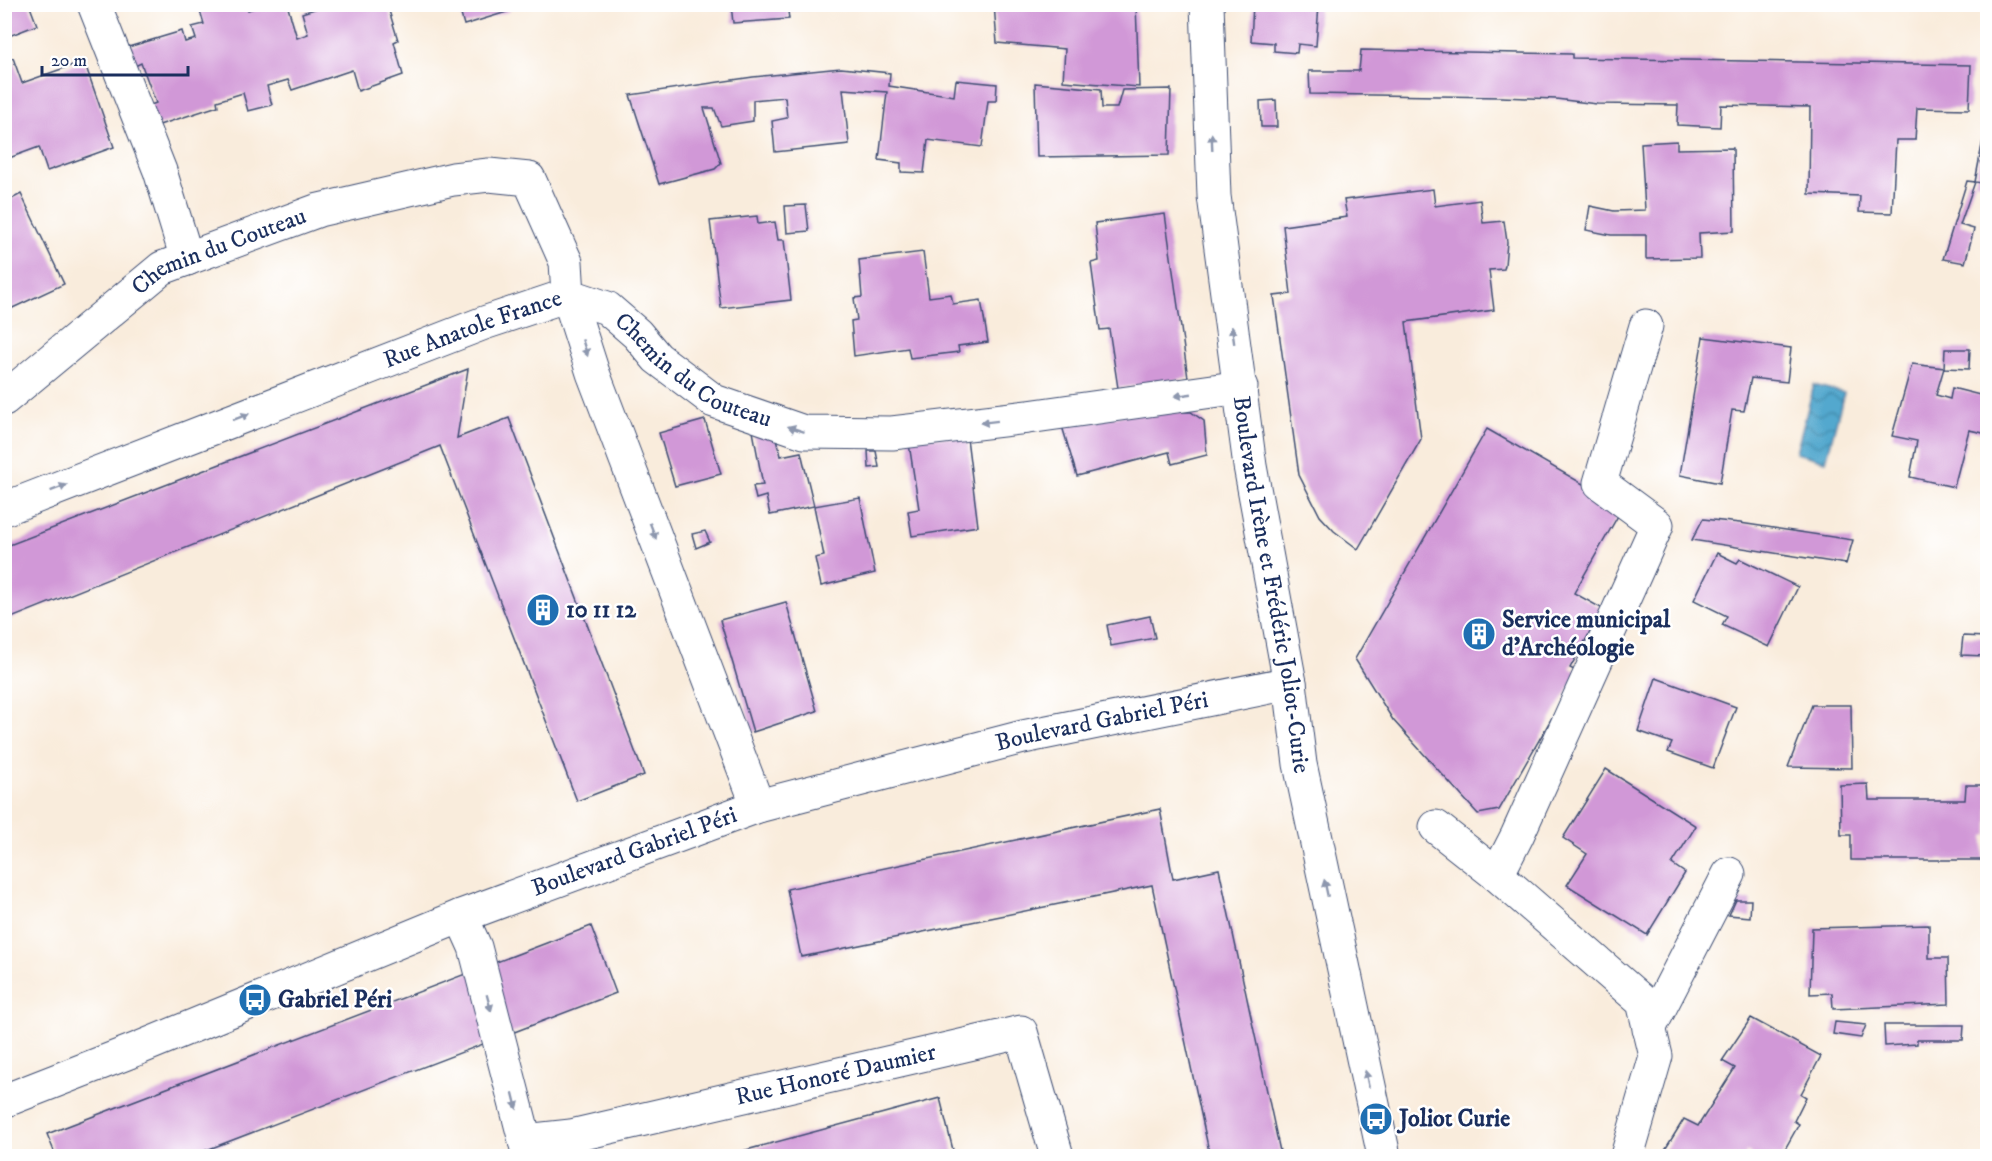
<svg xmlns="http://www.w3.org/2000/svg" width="1992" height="1161" font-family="'IM FELL DW Pica',serif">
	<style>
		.water { fill: url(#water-waves); stroke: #366c96; stroke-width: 1.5 }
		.building { fill: #d198d7 }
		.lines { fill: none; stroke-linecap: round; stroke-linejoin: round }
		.street-casing { stroke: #3c4b71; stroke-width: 35 }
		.street { stroke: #fff; stroke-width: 33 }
		.oneway { fill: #8d97ae }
		.labels { text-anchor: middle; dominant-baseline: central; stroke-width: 5; stroke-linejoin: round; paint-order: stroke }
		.street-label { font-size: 24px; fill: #1b2f5e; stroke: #fff }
		.poi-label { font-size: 24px; font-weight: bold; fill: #1b2f5e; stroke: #fff; text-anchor: start }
	</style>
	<defs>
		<pattern id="water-waves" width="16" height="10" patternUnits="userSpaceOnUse" patternTransform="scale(1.5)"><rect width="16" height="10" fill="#52a8ce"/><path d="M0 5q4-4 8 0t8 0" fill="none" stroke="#4389aa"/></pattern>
	</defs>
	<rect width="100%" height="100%" fill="#fff"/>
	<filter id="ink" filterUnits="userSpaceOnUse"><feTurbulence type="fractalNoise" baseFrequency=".0167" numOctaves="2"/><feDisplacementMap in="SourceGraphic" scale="12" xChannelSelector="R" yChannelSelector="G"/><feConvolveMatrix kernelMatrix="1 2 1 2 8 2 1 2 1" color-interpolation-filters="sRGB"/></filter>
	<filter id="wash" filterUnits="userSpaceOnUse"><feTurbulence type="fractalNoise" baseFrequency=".008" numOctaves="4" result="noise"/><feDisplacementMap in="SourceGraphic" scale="24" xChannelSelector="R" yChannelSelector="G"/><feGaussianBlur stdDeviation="1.35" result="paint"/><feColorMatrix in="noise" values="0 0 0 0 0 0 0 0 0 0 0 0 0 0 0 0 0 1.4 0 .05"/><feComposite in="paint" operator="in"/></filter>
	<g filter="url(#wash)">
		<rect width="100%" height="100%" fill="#f9ecdc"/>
		<path class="water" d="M 1814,385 L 1844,393 L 1826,461 L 1796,453 Z"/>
		<g id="blocks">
			<g class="building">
				<path d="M 4,4 L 29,4 L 37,25 L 4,38 Z"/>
				<path d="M 198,4 L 246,4 L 248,10 L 267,4 L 287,4 L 297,38 L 308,34 L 302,13 L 330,4 L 387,4 L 398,40 L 394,42 L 403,75 L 358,91 L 352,70 L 292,90 L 288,80 L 267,86 L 272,105 L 248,111 L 243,93 L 217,101 L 218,106 L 156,126 L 148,106 L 156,103 L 141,63 L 133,67 L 125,48 L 182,31 L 185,42 L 196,39 L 192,27 L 204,24 Z"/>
				<path d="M 458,4 L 508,4 L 510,11 L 464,25 Z"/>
				<path d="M 731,4 L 852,4 L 852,6 L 788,11 L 789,19 L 733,23 Z"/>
				<path d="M 994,4 L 1136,4 L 1139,87 L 1063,81 L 1065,49 L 997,43 Z"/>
				<path d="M 1253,4 L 1319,4 L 1316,46 L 1298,44 L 1297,53 L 1274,51 L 1274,43 L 1251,41 Z"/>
				<path d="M 1361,50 L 1572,54 L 1572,58 L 1971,65 L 1969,109 L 1917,108 L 1915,140 L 1896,140 L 1892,213 L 1859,212 L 1860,196 L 1809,194 L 1810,107 L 1721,105 L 1720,127 L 1677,125 L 1678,105 L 1597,104 L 1556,99 L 1501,97 L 1310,94 L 1309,71 L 1359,71 Z"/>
				<path d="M 13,58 L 22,83 L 84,61 L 114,147 L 47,171 L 39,147 L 9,158 L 4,144 L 4,61 Z"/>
				<path d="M 841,68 L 890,73 L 889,86 L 954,96 L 956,80 L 997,84 L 996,101 L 988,101 L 982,147 L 928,140 L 924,173 L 901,172 L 901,163 L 879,160 L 887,92 L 843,89 L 849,144 L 775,152 L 772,121 L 787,118 L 785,97 L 753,100 L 753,121 L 721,126 L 714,108 L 704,108 L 721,163 L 715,169 L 659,184 L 630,95 L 753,77 Z"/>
				<path d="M 1035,83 L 1101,89 L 1102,108 L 1117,108 L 1122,90 L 1171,89 L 1169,155 L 1037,157 Z"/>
				<path d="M 1276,100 L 1277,127 L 1261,127 L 1260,101 Z"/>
				<path d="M 1986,124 L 1988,124 L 1988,184 L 1975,182 Z"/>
				<path d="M 1677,141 L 1677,149 L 1733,148 L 1734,231 L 1699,233 L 1700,258 L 1646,259 L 1646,235 L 1611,235 L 1586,230 L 1590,206 L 1614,211 L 1645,210 L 1641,143 Z"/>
				<path d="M 1967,181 L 1975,182 L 1960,225 L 1974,229 L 1965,263 L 1943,259 Z"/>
				<path d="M 1433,189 L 1435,206 L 1480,200 L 1483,223 L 1504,221 L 1507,242 L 1505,265 L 1504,269 L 1489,270 L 1494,310 L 1406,322 L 1421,439 L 1358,549 L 1334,531 L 1320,516 L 1299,475 L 1274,296 L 1291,294 L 1283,226 L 1347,217 L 1344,200 Z"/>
				<path d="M 21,194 L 64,284 L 4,312 L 4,203 Z"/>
				<path d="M 806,205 L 809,231 L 787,233 L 785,206 Z"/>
				<path d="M 1165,214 L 1188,378 L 1118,388 L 1109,329 L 1100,330 L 1091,263 L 1099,261 L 1095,223 Z"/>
				<path d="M 757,216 L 758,224 L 775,222 L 778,240 L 784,240 L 791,300 L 721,308 L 710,221 Z"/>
				<path d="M 923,252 L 929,297 L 951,294 L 953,304 L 981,300 L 988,342 L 958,346 L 959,352 L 910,358 L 908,348 L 854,356 L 851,321 L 857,320 L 854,298 L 862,297 L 859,260 Z"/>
				<path d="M 1703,337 L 1791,348 L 1787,382 L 1751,378 L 1744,411 L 1732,410 L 1720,483 L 1680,475 Z"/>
				<path d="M 1945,349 L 1970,349 L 1969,369 L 1944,368 Z"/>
				<path d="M 1912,364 L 1944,368 L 1936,395 L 1950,399 L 1952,388 L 1988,397 L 1988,434 L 1969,430 L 1954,487 L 1910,477 L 1917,441 L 1892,436 Z"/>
				<path d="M 468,369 L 457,438 L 509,418 L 644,775 L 577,801 L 440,446 L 4,621 L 4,547 Z"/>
				<path d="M 1142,412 L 1191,412 L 1204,421 L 1207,455 L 1172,464 L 1169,452 L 1077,476 L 1062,426 Z"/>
				<path d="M 705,420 L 721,474 L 675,486 L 659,433 Z"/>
				<path d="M 752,426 L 775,429 L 781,456 L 801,452 L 814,506 L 770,515 L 766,496 L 756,499 L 753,486 L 763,485 Z"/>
				<path d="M 1487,429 L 1623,507 L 1574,593 L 1603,609 L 1570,668 L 1578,672 L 1499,810 L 1478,814 L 1393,720 L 1355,659 Z"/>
				<path d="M 908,437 L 967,438 L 978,526 L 912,536 L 908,511 L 919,509 Z"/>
				<path d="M 868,451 L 876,451 L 879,467 L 869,468 Z"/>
				<path d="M 860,498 L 875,573 L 821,586 L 815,558 L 824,556 L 814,506 Z"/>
				<path d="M 1703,519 L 1740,523 L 1853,540 L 1846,564 L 1826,561 L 1692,540 Z"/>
				<path d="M 705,531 L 710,542 L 696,548 L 692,534 Z"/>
				<path d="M 1717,553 L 1737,563 L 1740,559 L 1798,587 L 1769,647 L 1722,625 L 1727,616 L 1694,600 Z"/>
				<path d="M 786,602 L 817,711 L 753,732 L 720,620 Z"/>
				<path d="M 1150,616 L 1155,638 L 1111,646 L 1107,625 Z"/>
				<path d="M 1963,636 L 1986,637 L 1985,656 L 1961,655 Z"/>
				<path d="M 1656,678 L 1736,707 L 1713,768 L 1668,752 L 1672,743 L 1638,731 Z"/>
				<path d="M 1812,705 L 1851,705 L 1852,768 L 1788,767 Z"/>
				<path d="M 1606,769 L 1696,826 L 1672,864 L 1685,873 L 1647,935 L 1567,885 L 1587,854 L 1563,838 Z"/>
				<path d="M 1868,784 L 1869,800 L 1965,800 L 1966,785 L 1988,785 L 1988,835 L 1984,836 L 1983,860 L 1851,860 L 1851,835 L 1841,835 L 1840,785 Z"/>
				<path d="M 1160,809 L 1173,879 L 1219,869 L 1281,1156 L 1210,1156 L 1152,885 L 801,957 L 787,889 Z"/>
				<path d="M 1736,900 L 1751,900 L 1750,917 L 1729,915 Z"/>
				<path d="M 1929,925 L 1929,958 L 1948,958 L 1949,1004 L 1833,1009 L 1832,993 L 1810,994 L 1812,928 Z"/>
				<path d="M 591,926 L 616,993 L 191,1156 L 56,1156 L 47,1134 Z"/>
				<path d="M 1751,1018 L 1821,1056 L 1801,1094 L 1806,1097 L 1794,1121 L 1799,1124 L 1781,1156 L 1755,1156 L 1746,1152 L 1745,1156 L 1661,1156 L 1684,1119 L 1698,1126 L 1735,1068 L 1722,1061 Z"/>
				<path d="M 1835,1022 L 1866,1025 L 1861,1038 L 1833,1034 Z"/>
				<path d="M 1884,1025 L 1964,1025 L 1963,1040 L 1917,1040 L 1917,1044 L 1885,1046 Z"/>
				<path d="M 940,1098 L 954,1154 L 944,1156 L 724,1156 Z"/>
			</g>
		</g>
	</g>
	<g filter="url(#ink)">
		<use href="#blocks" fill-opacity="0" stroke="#3c4b71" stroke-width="1.5"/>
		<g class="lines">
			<defs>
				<g id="street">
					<path d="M 94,4 L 160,171 L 187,259"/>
					<path id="s1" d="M 1207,4 L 1214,196 L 1250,466 L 1290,683 L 1300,764 L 1384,1156"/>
					<path id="s2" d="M 4,399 L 162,268 L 319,210 L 453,179 L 489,175 L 529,179 L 566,262 L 568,295 L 607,308 L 637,334 L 657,358 L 714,401 L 804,432 L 892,433 L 1028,417 L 1241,387"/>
					<path id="s3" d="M 4,509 L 484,323 L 568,295 L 593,373 L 758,806"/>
					<path d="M 1436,827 L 1497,875 L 1643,1002 L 1656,1056 L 1627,1156"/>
					<path d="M 1497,875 L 1517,836 L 1657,525 L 1600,483 L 1646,326"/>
					<path d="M 461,916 L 475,947 L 529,1156"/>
					<path d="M 1649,1029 L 1729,874"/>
					<path id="s4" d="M 4,1101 L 137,1049 L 461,916 L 758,806 L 1023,737 L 1290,683"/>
					<path id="s5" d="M 525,1141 L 571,1136 L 1021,1032 L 1057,1156"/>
				</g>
			</defs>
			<use href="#street" class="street-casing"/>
			<use href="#street" class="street"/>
		</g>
		<defs><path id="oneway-solid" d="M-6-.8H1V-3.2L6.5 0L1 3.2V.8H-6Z" transform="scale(1.5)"/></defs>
		<g class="oneway">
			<use href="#oneway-solid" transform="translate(1212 142) rotate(-92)"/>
			<use href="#oneway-solid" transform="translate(1233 335) rotate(-98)"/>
			<use href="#oneway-solid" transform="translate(585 348) rotate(72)"/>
			<use href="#oneway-solid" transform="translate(1183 395) rotate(172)"/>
			<use href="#oneway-solid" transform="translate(241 417) rotate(-21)"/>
			<use href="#oneway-solid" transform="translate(989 422) rotate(173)"/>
			<use href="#oneway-solid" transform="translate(796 429) rotate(-162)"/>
			<use href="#oneway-solid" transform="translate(59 488) rotate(-21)"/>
			<use href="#oneway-solid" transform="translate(653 531) rotate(69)"/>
			<use href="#oneway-solid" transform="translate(1326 888) rotate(-102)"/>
			<use href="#oneway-solid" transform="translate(489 1003) rotate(75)"/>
			<use href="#oneway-solid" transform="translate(1367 1079) rotate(-102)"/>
			<use href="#oneway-solid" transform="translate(515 1101) rotate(76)"/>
		</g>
	</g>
	<defs>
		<symbol id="building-disc" viewBox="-11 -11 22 22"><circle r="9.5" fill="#1f6fb2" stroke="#fff"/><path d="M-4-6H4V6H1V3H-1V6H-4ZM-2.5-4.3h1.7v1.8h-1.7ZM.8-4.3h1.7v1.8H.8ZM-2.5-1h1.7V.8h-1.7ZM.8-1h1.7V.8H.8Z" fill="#fff"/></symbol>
		<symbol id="bus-disc" viewBox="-11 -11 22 22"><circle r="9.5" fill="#1f6fb2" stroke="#fff"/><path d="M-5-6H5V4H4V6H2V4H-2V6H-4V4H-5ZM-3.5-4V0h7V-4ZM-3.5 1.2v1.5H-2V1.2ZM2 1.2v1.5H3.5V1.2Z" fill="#fff"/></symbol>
	</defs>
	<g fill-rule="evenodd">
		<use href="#building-disc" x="524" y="591" width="38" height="38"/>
		<use href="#building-disc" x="1460" y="615" width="38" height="38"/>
		<use href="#bus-disc" x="236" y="981" width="38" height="38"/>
		<use href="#bus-disc" x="1357" y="1100" width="38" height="38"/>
	</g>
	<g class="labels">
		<g class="street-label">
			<text stroke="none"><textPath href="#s2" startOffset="264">Chemin du Couteau</textPath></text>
			<text stroke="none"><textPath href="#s3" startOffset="502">Rue Anatole France</textPath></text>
			<text stroke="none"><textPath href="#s2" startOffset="860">Chemin du Couteau</textPath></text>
			<text stroke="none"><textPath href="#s1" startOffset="585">Boulevard Irène et Frédéric Joliot-Curie</textPath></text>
			<text stroke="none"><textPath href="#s4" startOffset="1164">Boulevard Gabriel Péri</textPath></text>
			<text stroke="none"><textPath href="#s4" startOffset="678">Boulevard Gabriel Péri</textPath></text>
			<text stroke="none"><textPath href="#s5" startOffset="318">Rue Honoré Daumier</textPath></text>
		</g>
		<g class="poi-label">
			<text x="566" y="610">10 11 12</text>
			<text x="1502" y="620">Service municipal<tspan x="1502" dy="28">d'Archéologie</tspan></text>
			<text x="278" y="1000">Gabriel Péri</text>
			<text x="1399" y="1119">Joliot Curie</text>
		</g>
	</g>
	<rect width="1992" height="1161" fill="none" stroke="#fff" stroke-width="24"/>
	<path d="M42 66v9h146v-9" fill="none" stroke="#1b2f5e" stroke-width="3"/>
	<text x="51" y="66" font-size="18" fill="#1b2f5e" stroke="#ffffff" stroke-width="4.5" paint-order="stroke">20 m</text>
</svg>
